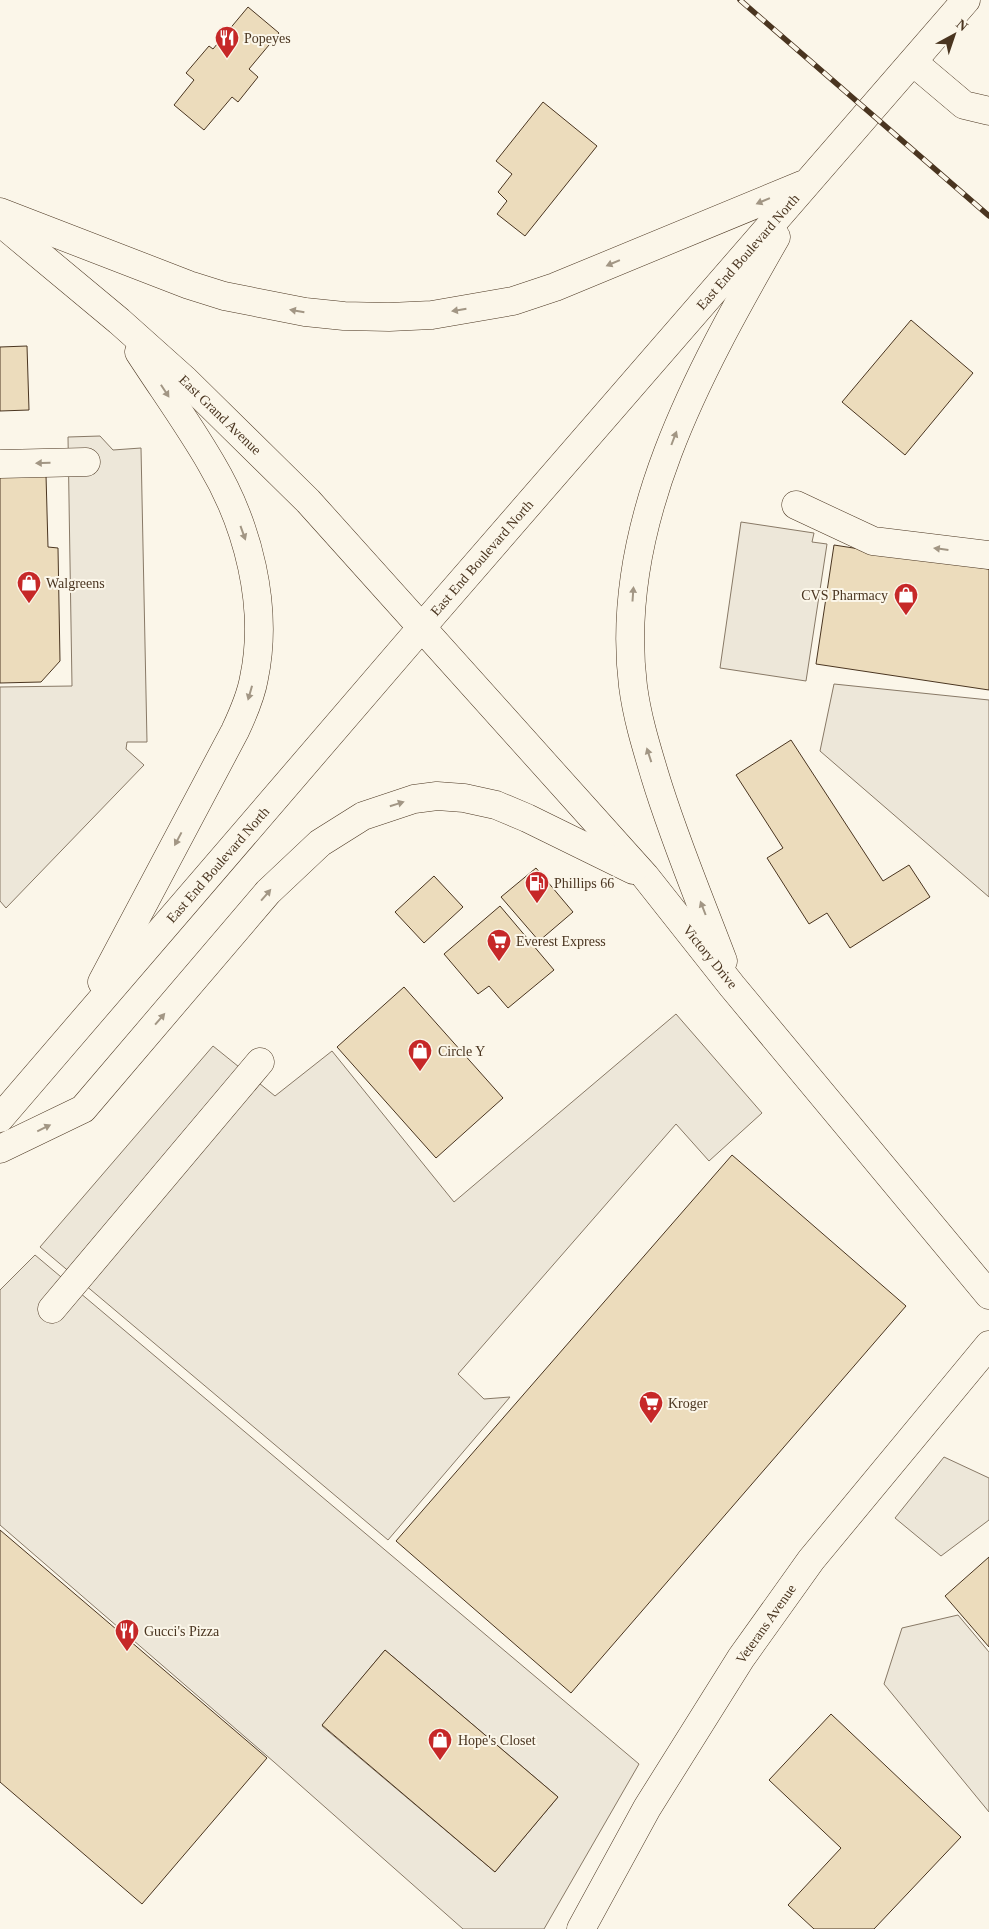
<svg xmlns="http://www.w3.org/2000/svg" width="989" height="1929" font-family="'Times New Roman',serif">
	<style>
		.parking { fill: #ede7d9; stroke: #887966; fill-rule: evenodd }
		.building { fill: #ecdcbc; stroke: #4a3520 }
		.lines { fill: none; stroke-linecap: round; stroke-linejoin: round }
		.minor-casing { stroke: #4a3520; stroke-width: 29 }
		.highway-casing { stroke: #4a3520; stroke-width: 29 }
		.minor { stroke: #fbf6e9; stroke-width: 28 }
		.highway { stroke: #fbf6e9; stroke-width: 28 }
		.rail-casing { stroke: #4a3520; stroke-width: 5.5 }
		.rail { stroke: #fbf6e9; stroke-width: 4; stroke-dasharray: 11; stroke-linecap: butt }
		.oneway { fill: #a29684 }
		.labels { text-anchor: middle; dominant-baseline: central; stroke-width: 4; stroke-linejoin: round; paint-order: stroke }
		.poi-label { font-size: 14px; fill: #4a3520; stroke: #fbf6e9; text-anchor: start }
		.street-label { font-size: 14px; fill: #4a3520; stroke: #fbf6e9 }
	</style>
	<rect width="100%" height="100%" fill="#fbf6e9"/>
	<g class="parking">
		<path d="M 100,436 L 113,450 L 141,448 L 147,742 L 127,742 L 126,749 L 144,765 L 6,908 L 0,901 L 0,687 L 72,686 L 68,437 Z"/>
		<path d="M 741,522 L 814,533 L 812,542 L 827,544 L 806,681 L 720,668 Z"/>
		<path d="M 834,684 L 989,700 L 989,897 L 820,751 Z"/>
		<path d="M 676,1014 L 762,1113 L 709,1161 L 676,1124 L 458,1374 L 484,1399 L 510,1397 L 388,1540 L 40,1247 L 213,1046 L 275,1096 L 332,1051 L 454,1202 Z"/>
		<path d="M 35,1255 L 639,1764 L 544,1929 L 463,1929 L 274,1762 L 0,1525 L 0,1290 ZM 385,1650 L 558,1797 L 495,1872 L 322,1726 Z"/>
		<path d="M 944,1457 L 989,1478 L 989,1520 L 941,1556 L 895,1518 Z"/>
		<path d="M 958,1615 L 989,1652 L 989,1812 L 884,1684 L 902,1628 Z"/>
	</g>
	<g class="building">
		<path d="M 248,7 L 279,33 L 249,69 L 258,77 L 238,102 L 232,97 L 204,130 L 174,105 L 194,80 L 186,73 L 209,46 L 213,49 Z"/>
		<path d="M 543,102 L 597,146 L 525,236 L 497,214 L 507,201 L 498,192 L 512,174 L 496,161 Z"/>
		<path d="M 911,320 L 973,373 L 905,455 L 842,402 Z"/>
		<path d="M 27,346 L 29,410 L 0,411 L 0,347 Z"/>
		<path d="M 46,475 L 48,547 L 58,548 L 60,661 L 41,682 L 0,683 L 0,476 Z"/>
		<path d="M 834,545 L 989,569 L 989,690 L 816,664 Z"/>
		<path d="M 791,740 L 883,881 L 909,865 L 930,897 L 850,948 L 827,913 L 809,924 L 767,858 L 783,848 L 736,775 Z"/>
		<path d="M 536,868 L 573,912 L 539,941 L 501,897 Z"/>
		<path d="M 434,876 L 463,907 L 424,943 L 395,912 Z"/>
		<path d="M 500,906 L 554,970 L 508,1008 L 489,986 L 478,994 L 444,954 Z"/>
		<path d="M 404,987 L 503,1098 L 436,1158 L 337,1047 Z"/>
		<path d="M 732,1155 L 906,1306 L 571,1693 L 396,1541 Z"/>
		<path d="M 0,1530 L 267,1758 L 142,1904 L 0,1782 Z"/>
		<path d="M 989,1557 L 989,1647 L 945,1596 Z"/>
		<path d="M 385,1650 L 558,1797 L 495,1872 L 322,1725 Z"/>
		<path d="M 831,1714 L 961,1837 L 874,1929 L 814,1929 L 788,1905 L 841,1848 L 769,1780 Z"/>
	</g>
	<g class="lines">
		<defs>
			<g id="minor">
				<path d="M 913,62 L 964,105 L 989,111"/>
				<path d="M 0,464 L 86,462"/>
				<path d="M 796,505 L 873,541 L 989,555"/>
				<path d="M 52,1309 L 260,1062"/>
				<path d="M 581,1929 L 647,1808 L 741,1658 L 811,1560 L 989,1345"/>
			</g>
			<g id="highway">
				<path d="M 0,212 L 189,285 L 224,296 L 305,312 L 344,316 L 389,317 L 432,315 L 513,301 L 555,287 L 802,185"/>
				<path d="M 0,222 L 119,321 L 185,380 L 308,501 L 645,876 L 732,986 L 989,1295"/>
				<path d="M 723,961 C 700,900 674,839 655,776 C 646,746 637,717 633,686 C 613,525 699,372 776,237"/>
				<path d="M 102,982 L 235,731 C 243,714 251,696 254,678 C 269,606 248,525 211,463 C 189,425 163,389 139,352"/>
				<path d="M 0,1118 L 422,627 L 966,0"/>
				<path d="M 0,1149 L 83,1109 L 268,892 L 320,843 L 363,816 L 414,799 L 437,796 L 464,798 L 496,805 L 527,818 L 633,870"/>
			</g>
		</defs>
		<use href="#minor" class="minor-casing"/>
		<use href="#highway" class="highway-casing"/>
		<use href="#minor" class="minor"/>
		<use href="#highway" class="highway"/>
		<defs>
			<path id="rail" d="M 740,0 L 989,216"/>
		</defs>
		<use href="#rail" class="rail-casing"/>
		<use href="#rail" class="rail"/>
	</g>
	<defs><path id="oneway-solid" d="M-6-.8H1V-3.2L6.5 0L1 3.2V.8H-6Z" transform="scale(1.25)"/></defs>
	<g class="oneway">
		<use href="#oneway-solid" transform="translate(763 201) rotate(157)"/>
		<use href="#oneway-solid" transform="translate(613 263) rotate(157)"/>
		<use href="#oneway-solid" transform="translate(459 310) rotate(171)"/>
		<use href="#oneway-solid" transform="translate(297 311) rotate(-170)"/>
		<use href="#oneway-solid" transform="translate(165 391) rotate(57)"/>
		<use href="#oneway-solid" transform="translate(674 438) rotate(-69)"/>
		<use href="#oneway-solid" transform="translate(43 463) rotate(179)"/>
		<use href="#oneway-solid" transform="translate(243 533) rotate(70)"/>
		<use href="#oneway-solid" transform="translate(941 549) rotate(-173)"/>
		<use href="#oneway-solid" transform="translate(633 594) rotate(-86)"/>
		<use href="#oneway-solid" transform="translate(250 693) rotate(106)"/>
		<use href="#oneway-solid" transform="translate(649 755) rotate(-108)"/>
		<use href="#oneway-solid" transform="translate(397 804) rotate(-17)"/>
		<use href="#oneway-solid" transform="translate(178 839) rotate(118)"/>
		<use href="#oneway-solid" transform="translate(266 895) rotate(-49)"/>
		<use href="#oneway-solid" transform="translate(703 908) rotate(-111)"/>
		<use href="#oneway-solid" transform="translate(160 1019) rotate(-49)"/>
		<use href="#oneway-solid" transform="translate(44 1128) rotate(-26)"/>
	</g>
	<defs>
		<symbol id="restaurant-pin" viewBox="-11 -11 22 30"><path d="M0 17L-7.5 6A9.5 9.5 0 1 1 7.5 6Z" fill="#c62828" stroke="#fbf6e9"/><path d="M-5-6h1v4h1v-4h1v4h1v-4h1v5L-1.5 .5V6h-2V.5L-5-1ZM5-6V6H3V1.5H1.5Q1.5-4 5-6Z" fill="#fff"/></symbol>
		<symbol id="shop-pin" viewBox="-11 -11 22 30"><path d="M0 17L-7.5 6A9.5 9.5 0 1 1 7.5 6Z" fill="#c62828" stroke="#fbf6e9"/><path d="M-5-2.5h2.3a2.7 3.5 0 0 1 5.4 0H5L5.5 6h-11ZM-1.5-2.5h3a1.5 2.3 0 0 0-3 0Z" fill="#fff"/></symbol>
		<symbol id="fuel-pin" viewBox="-11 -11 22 30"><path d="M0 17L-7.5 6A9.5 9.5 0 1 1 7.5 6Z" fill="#c62828" stroke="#fbf6e9"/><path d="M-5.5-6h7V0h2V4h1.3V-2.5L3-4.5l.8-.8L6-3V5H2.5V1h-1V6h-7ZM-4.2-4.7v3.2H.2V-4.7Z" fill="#fff"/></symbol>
		<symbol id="supermarket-pin" viewBox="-11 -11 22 30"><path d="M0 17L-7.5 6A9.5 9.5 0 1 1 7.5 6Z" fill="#c62828" stroke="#fbf6e9"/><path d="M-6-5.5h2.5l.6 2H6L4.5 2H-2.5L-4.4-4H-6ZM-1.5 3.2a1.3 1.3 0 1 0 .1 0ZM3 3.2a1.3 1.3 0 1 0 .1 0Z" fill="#fff"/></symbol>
	</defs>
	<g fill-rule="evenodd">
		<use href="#restaurant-pin" x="213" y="24" width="28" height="38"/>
		<use href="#shop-pin" x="15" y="569" width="28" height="38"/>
		<use href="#shop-pin" x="892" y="581" width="28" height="38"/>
		<use href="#fuel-pin" x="523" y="869" width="28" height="38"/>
		<use href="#supermarket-pin" x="485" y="927" width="28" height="38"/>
		<use href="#shop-pin" x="406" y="1037" width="28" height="38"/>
		<use href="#supermarket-pin" x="637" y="1389" width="28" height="38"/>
		<use href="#restaurant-pin" x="113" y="1617" width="28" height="38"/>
		<use href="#shop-pin" x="426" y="1726" width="28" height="38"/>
	</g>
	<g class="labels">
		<g class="poi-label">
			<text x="244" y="38">Popeyes</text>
			<text x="46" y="583">Walgreens</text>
			<text x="888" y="595" text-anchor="end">CVS Pharmacy</text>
			<text x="554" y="883">Phillips 66</text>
			<text x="516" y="941">Everest Express</text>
			<text x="438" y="1051">Circle Y</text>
			<text x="668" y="1403">Kroger</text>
			<text x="144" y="1631">Gucci's Pizza</text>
			<text x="458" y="1740">Hope's Closet</text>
		</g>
		<g class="street-label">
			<text transform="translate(748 252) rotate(-49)">East End Boulevard North</text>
			<text transform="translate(220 415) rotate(44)">East Grand Avenue</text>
			<text transform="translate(482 558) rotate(-49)">East End Boulevard North</text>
			<text transform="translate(218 865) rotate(-49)">East End Boulevard North</text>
			<text transform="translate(710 957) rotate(51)">Victory Drive</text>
			<text transform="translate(766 1624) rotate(-55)">Veterans Avenue</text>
		</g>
	</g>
	<g transform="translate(954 35) rotate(40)" stroke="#fbf6e9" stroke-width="4" paint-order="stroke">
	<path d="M0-4L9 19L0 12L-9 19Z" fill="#4a3520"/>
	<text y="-8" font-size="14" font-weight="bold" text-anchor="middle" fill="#4a3520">N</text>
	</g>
</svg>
